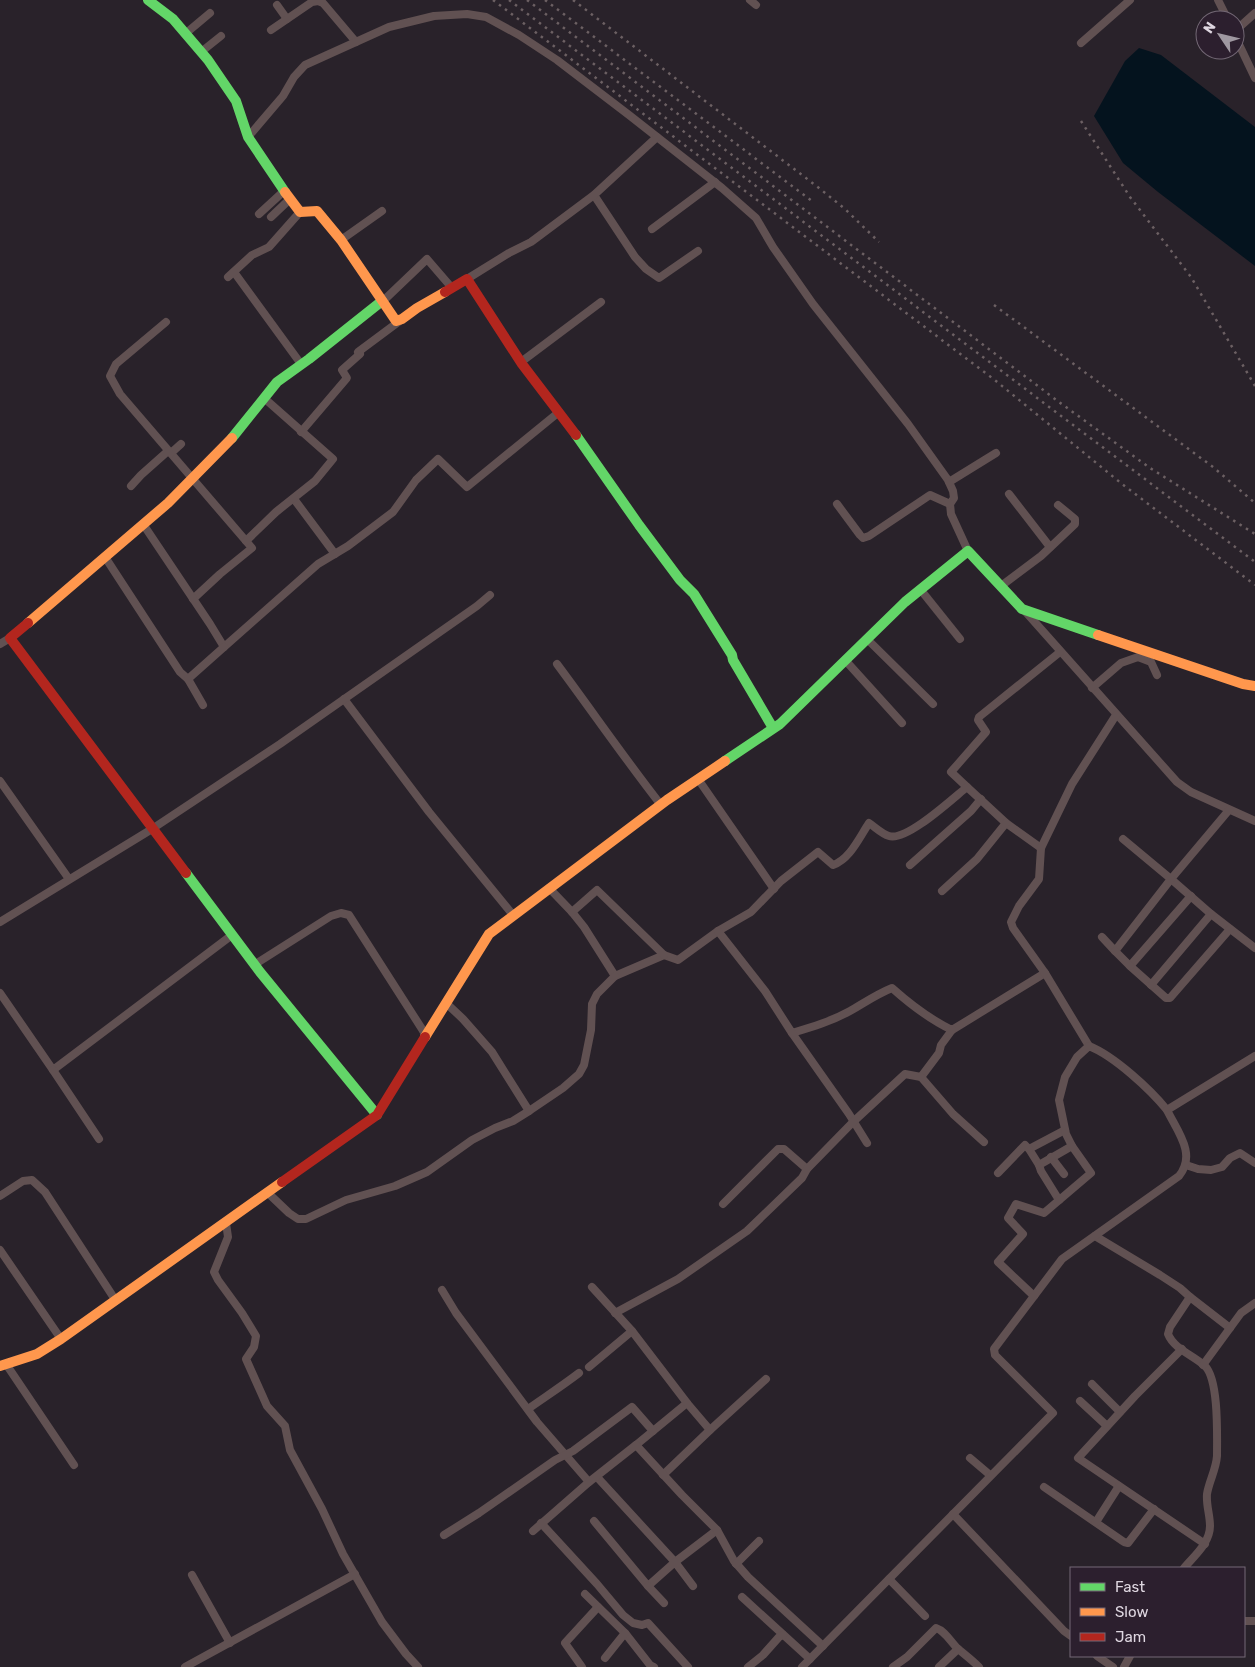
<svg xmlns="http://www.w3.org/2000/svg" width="1255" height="1667" font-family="Rubik,sans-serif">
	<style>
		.water { fill: #04131e }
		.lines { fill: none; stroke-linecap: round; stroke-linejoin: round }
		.street { stroke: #615152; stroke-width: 8 }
		.fast { stroke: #63d668; stroke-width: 10 }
		.slow { stroke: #ff974d; stroke-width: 10 }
		.jam { stroke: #b3261e; stroke-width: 10 }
		.rail { stroke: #6c6063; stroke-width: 2.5; stroke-dasharray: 2.5 5; stroke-linecap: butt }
	</style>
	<rect width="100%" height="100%" fill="#29222a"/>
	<path class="water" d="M 1139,48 L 1161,55 L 1255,127 L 1255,266 L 1158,192 L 1123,163 L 1094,116 L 1125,61 Z"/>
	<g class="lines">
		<g class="street">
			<path d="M 750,0 L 756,5"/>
			<path d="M 1218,0 L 1228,20"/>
			<path d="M 277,5 L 287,19"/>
			<path d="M 271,30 L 312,2 L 318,1 L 323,3 L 356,42"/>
			<path d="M 1235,31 L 1255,13"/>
			<path d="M 185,34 L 210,13"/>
			<path d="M 1235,36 L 1255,78"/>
			<path d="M 1081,43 L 1130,0"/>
			<path d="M 201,52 L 221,36"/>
			<path d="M 248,137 L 283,96 L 294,77 L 305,65 L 389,27 L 434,16 L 467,14 L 486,17 L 519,35 L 557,60 L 629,115 L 722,188 L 756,218 L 773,247 L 813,304 L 908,424 L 948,480 L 953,491 L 954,498 L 950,504 L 951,514 L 968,551"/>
			<path d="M 594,195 L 635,257 L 646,269 L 659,278 L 698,251"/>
			<path d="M 259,214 L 284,191"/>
			<path d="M 271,217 L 290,199"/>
			<path d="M 652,229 L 715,182"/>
			<path d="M 341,240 L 382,211"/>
			<path d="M 234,272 L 301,364"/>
			<path d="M 228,277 L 252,255 L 269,247 L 300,212"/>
			<path d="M 467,279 L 509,253 L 531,242 L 594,195 L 657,137"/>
			<path d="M 382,302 L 427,259 L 452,288"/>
			<path d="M 166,322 L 116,364 L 110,376 L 120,394 L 252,548 L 220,574 L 193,599"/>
			<path d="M 521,362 L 601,302"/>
			<path d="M 301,432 L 347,378 L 342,370 L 360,354 L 358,352 L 401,320"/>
			<path d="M 171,453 L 181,444"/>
			<path d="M 949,482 L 996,453"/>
			<path d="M 131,486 L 141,475 L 168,451"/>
			<path d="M 1009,494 L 1050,547"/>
			<path d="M 294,499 L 335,554"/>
			<path d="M 837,504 L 860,535 L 863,538 L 869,536 L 930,495 L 950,504"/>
			<path d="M 143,524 L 210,624 L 224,647 L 318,564 L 348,546 L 393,512 L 416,480 L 438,459 L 467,487 L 559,412"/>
			<path d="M 246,541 L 276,512 L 315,481 L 333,459 L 264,398"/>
			<path d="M 105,557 L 180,672 L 188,679 L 203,705"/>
			<path d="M 1001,586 L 1041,556 L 1075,524 L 1075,519 L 1058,505"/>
			<path d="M 920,589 L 960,639"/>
			<path d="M 1024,610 L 1177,782 L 1191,792 L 1255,821"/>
			<path d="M 867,639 L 933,704"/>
			<path d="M 0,644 L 10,638"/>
			<path d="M 845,660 L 902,723"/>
			<path d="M 557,664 C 592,711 625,759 661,805"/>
			<path d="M 188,679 L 224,647"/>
			<path d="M 1092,688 L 1121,663 L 1138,657 L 1151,662 L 1157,675"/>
			<path d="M 344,699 L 429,812 L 513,915"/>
			<path d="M 698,779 L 774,889"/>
			<path d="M 0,781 L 69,879"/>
			<path d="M 967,787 L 951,772 L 986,732 L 978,720 L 979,717 L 1060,652"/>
			<path d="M 1229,810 L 1171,879 L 1211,914 L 1255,948"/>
			<path d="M 910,865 L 971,811 L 981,799"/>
			<path d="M 549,888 L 572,912 L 584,927 L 615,976 L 664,955 L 678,960 L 718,931 L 751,912 L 781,881 L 818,852 L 833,865 C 850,859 859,838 869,823 C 875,827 882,834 889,836 C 906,842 952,799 967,787 L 1006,823 L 1041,848"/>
			<path d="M 942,891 L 977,859 L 1006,823"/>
			<path d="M 1191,896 L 1130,966 L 1166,998 L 1170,998 L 1230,929"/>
			<path d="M 572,912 L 597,890 L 664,955"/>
			<path d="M 0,922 L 152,829 L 280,744 L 477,606 L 490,595"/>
			<path d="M 718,931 L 765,991 L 792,1033 C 812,1027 832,1021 850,1011 C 864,1003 877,994 892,988 C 911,1005 929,1019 952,1030 L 1045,973"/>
			<path d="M 1102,937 L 1115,951 L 1171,879 L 1123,839"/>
			<path d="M 1115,951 L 1130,966"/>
			<path d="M 254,965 L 331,916 L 341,913 L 349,915 L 422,1029 L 426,1036"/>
			<path d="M 1151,985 L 1211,914"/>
			<path d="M 0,993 L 53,1070 L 232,935"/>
			<path d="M 446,1003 L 463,1019 L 492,1052 L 529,1111"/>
			<path d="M 792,1033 L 849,1114 L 867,1143"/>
			<path d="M 1089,1046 L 1045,973 L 1013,928 L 1011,922 L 1019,906 L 1039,879 L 1041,848 L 1072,784 L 1116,715"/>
			<path d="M 53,1070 L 99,1139"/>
			<path d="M 921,1077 L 939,1053 L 941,1045 L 952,1030"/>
			<path d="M 1051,1157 L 1064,1174"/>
			<path d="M 1039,1165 L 1029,1149 L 1065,1130"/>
			<path d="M 1186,1165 L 1198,1169 L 1211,1170 L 1222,1167 L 1230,1158 L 1240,1153 L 1255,1163"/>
			<path d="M 998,1173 L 1025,1145 L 1029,1149"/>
			<path d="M 268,1193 L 289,1213 L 298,1219 L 306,1219 L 346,1200 L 395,1186 L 427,1172 L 472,1140 L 495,1128 L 513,1121 L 529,1111 L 563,1088 L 579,1074 L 584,1065 L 591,1030 L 592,1004 L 597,994 L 615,976"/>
			<path d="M 0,1196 L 23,1181 L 32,1180 L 45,1192 L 116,1301"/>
			<path d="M 1059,1200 L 1041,1171 L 1039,1165 L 1072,1146"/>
			<path d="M 723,1204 L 778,1149 L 784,1149 L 807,1169"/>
			<path d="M 226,1223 L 228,1237 L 214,1272 L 218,1280 L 242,1313 L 256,1336 L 254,1347 L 246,1359 L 267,1406 L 285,1426 L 290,1450 L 322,1509 L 343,1554 L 382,1622 L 406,1654 L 418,1667"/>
			<path d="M 1095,1236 L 1160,1275 L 1180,1288 L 1190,1297 L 1170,1327 L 1168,1334 C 1174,1349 1193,1355 1205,1366 C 1219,1380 1217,1436 1217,1456 C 1216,1470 1209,1481 1207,1494 C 1206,1505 1210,1515 1210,1526 C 1210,1543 1194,1556 1184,1568"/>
			<path d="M 0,1250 L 61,1339"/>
			<path d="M 592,1287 L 632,1331 L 687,1403 L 636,1445"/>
			<path d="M 442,1290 L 456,1313 L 537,1422 L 589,1482"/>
			<path d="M 1034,1296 L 998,1262 L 1023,1234 L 1008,1218 L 1016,1204 L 1044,1213 L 1091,1173 L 1072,1146 L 1066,1134 L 1059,1100 L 1065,1077 L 1077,1057 L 1089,1046 C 1114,1056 1150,1089 1167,1110"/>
			<path d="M 1190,1297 L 1230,1328"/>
			<path d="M 615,1313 L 678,1279 L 747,1231 L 802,1178 L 807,1169 L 853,1122 L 905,1074 L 921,1077 L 953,1114 L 984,1142"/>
			<path d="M 1182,1349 L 1135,1396 L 1078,1458 L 1205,1544"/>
			<path d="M 6,1364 L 74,1465"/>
			<path d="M 1203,1365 L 1241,1313 L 1255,1303"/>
			<path d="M 589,1367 L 632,1331"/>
			<path d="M 1092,1384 L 1120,1412"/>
			<path d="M 1080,1401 L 1107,1426"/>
			<path d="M 687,1403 L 710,1430"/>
			<path d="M 528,1409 C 545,1397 562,1386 579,1373"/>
			<path d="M 970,1458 L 990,1475"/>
			<path d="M 663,1475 L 710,1430 L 766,1379"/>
			<path d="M 597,1477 L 675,1562 L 717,1530"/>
			<path d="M 1044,1487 L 1124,1542 L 1128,1543 L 1154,1509"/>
			<path d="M 953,1514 L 1064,1631 L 1071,1636"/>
			<path d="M 594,1521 L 648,1586 L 675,1562 L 693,1586"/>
			<path d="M 1096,1522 L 1119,1486"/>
			<path d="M 541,1523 L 597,1584 L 623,1615 L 633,1623 L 642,1625 L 648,1623 L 688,1667"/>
			<path d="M 533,1531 L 589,1482 L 636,1445 L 682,1495 L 717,1530 L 734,1561 L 748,1577 L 823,1646"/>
			<path d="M 444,1535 L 479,1513 L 555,1460 L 573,1451 L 632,1407 L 653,1431"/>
			<path d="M 736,1564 L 759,1541"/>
			<path d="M 192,1575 L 230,1643"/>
			<path d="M 889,1579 L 925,1616"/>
			<path d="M 648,1586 L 664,1603"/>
			<path d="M 585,1594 L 625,1633 L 650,1665 L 654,1667"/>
			<path d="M 742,1597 L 810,1659"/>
			<path d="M 1244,1621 L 1255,1621"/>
			<path d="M 1097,1656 L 1113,1667"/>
			<path d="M 605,1658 L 625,1633"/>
			<path d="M 185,1667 L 355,1574"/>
			<path d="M 582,1667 L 565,1643 L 598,1607"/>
			<path d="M 748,1667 L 763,1655 L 779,1637 L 783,1635"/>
			<path d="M 802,1667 L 1053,1413 L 995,1355 L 994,1349 L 1062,1259 L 1179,1176 C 1197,1154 1177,1131 1167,1110 L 1255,1056"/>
			<path d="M 893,1667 L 907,1657 L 936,1628 C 945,1631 950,1641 957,1648 C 964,1654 972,1660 979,1667"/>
			<path d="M 939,1667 L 958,1649"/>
			<path d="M 1124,1667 L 1130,1656"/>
		</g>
		<g class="fast">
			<path d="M 148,0 L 173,19 L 208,60 L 236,101 L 248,137 L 285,192"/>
			<path d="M 576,435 L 639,525 L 680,580 L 694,594 L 732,655 L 733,660 L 773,728"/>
			<path d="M 232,438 L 277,382 L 309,359 L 382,301"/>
			<path d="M 725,761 L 780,724 L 905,602 L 968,551 L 1022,609 L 1098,635"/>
			<path d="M 186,873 L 260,972 L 377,1115"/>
		</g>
		<g class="slow">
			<path d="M 285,192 L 300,212 L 317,211 L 341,240 L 396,321 L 402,319 L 417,308 L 445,292"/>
			<path d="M 28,623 L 168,503 L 232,438"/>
			<path d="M 1098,635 L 1243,684 L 1255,686"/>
			<path d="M 425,1037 L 489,934 L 667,800 L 725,761"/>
			<path d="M 0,1366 L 37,1354 L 61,1339 L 282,1182"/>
		</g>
		<g class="jam">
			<path d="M 445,292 L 467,279 L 522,364 L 576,435"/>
			<path d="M 28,623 L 10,638 L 186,873"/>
			<path d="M 282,1182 L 377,1115 L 425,1037"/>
		</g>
		<g class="rail">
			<path d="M 493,0 L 996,381 L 1122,484 L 1255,585"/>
			<path d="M 509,0 L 1255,562"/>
			<path d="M 527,0 L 1059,402 L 1150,468 L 1255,534"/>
			<path d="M 545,0 L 812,201"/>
			<path d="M 573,0 L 819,188 L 845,209 L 879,242"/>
			<path d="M 1081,121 L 1130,197 L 1191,277 L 1255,386"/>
			<path d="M 994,305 L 1213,467 L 1255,503"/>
		</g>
	</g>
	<rect x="1070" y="1567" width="175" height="90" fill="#2c1f2e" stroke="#746976"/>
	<rect x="1080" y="1583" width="25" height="8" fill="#63d668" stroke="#746976"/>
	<text x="1115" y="1592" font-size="15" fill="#dfd7e1">Fast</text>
	<rect x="1080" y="1608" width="25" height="8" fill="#ff974d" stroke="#746976"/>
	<text x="1115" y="1617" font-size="15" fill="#dfd7e1">Slow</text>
	<rect x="1080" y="1633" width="25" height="8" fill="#b3261e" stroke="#746976"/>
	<text x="1115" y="1642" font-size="15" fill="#dfd7e1">Jam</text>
	<g transform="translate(1220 35) rotate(305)"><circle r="24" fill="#2c1f2e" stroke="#746976"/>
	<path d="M0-4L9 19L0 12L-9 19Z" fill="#9f98a1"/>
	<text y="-8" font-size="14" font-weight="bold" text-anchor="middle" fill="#dfd7e1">N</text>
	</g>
</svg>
